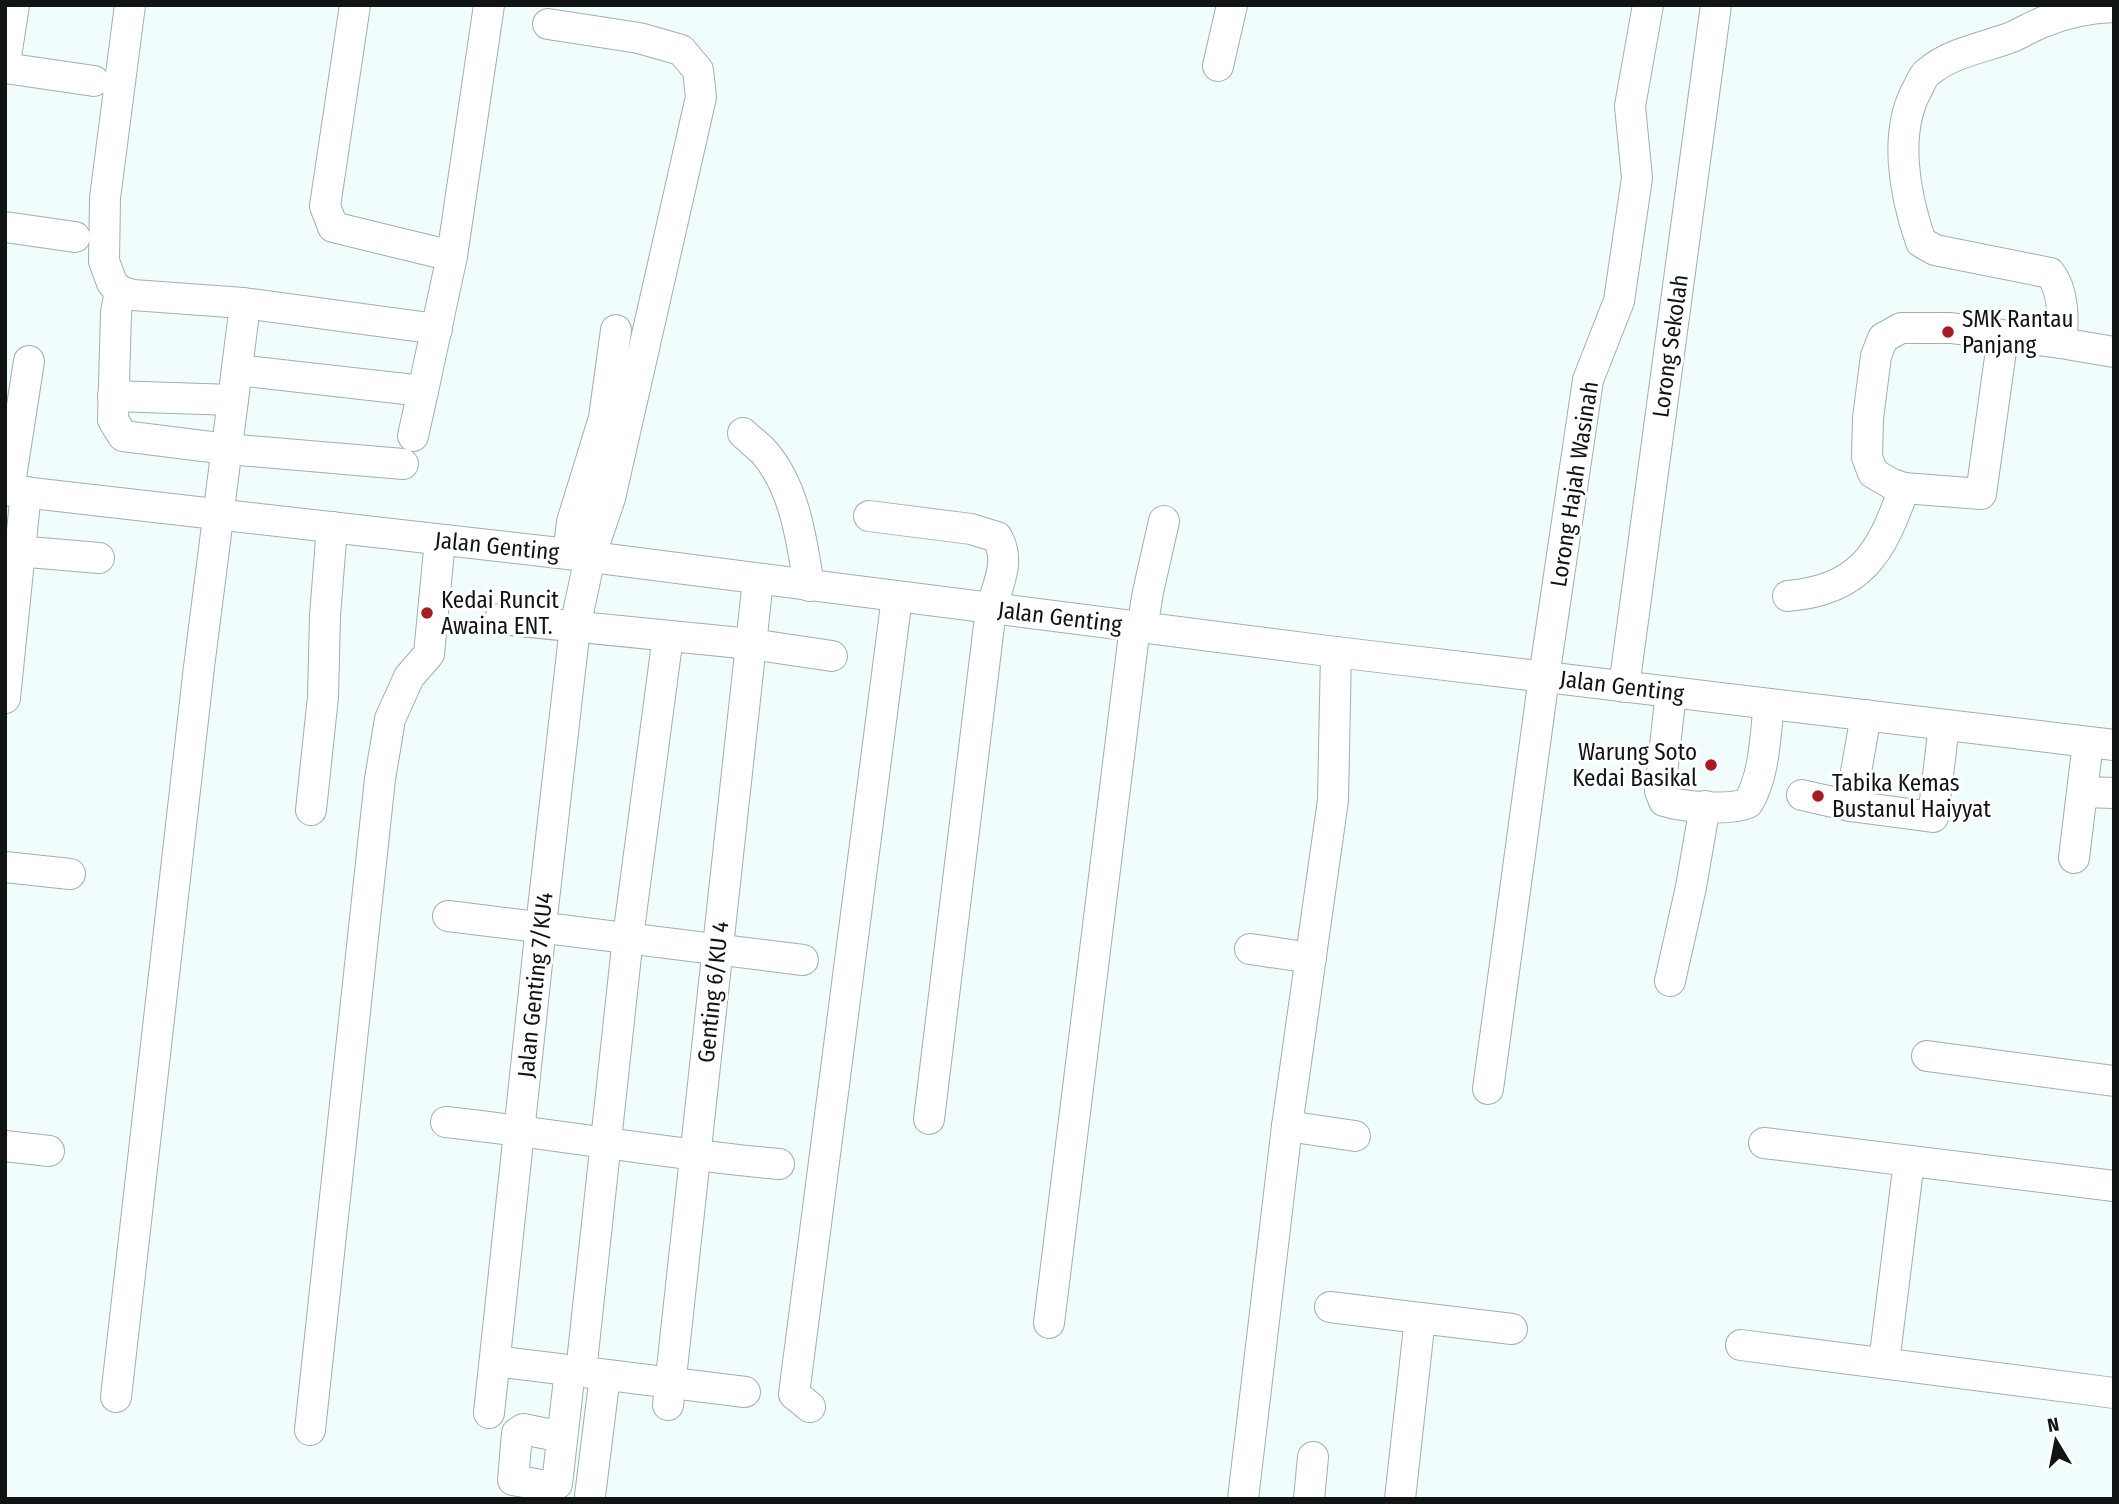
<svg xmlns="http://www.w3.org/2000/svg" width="2119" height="1504" font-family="'Fira Sans Condensed',sans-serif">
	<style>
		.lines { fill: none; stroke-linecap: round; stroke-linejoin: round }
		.minor-casing { stroke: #a4adaf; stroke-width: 32 }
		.minor { stroke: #fff; stroke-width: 30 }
		.poi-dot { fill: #ac181f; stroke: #fff; stroke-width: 2.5 }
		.labels { text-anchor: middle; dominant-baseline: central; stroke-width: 6; stroke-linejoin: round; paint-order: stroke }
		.poi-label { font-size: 23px; fill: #101414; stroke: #fff; text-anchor: start }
		.street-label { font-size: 23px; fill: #101414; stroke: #fff }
	</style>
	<rect width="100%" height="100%" fill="#f1fcfd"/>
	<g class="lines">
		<defs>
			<g id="minor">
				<path d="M 355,5 L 325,206 L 333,227 L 452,256 L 423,391"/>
				<path d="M 2114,7 C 2090,8 2068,12 2046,21 C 2034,25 2023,32 2012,37 C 1983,48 1952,52 1928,72 C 1924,75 1921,81 1919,86 C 1892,131 1905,196 1921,242 L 1935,250 L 2050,273 C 2064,291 2064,322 2061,343 L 2114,352"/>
				<path d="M 5,63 L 14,5"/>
				<path d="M 1218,66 L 1232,5"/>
				<path d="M 5,68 L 94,81"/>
				<path d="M 5,227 L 75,237"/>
				<path d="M 452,256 L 489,5"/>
				<path d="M 120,291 L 116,312 L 113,420 L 123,436 L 227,449 L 403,464"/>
				<path d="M 243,303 L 437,329"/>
				<path d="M 237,370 L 423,391 L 413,436"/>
				<path d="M 113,396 L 233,400"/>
				<path d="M 743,433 C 749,439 757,445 763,451 C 795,486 802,542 809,586"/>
				<path d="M 1904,488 L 1981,494 L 2003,336"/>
				<path d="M 5,490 L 568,554 L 1336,652 L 2114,745"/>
				<path d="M 9,490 L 29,361"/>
				<path d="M 869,516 L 971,529 L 997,537 C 1011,561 998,584 991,609 L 929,1119"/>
				<path d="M 5,550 L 99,558"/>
				<path d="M 568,554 L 572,522 L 604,418 L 616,330"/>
				<path d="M 1788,596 C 1861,590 1882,552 1904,488 L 1892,484 L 1873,473 L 1867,457 L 1868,418 L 1876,356 L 1883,338 L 1901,328 L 1951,328 L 2061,343"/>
				<path d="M 500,619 L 751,644 L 832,656"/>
				<path d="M 1142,628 L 1148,592 L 1164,521"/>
				<path d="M 1624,687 L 1716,5"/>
				<path d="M 1671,692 L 1660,791 L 1664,801 C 1683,807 1730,811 1748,803 C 1765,775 1765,736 1769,704"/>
				<path d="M 5,698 L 26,492"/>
				<path d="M 2083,792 L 2114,793"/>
				<path d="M 1802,795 L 1850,806 L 1933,817 L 1944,725"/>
				<path d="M 1850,806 L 1866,715"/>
				<path d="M 311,810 L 323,697 L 325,616 L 332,527"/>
				<path d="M 2074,858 L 2088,742"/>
				<path d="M 5,867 L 70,874"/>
				<path d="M 448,916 L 803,960"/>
				<path d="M 1250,949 L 1311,958"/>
				<path d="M 1670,981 L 1691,887 L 1705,806"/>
				<path d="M 1927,1056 L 2114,1081"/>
				<path d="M 1488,1089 L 1544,677 L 1588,380 L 1619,301 L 1637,178 L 1630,106 L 1648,5"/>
				<path d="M 446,1122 C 557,1134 667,1154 779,1164"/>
				<path d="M 1287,1126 L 1355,1136"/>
				<path d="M 1764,1143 L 2114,1186"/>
				<path d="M 5,1146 L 49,1151"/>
				<path d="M 1330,1307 L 1420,1318 L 1400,1499"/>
				<path d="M 1420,1318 L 1512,1329"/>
				<path d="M 1049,1323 L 1135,626"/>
				<path d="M 1741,1345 L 2114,1393"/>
				<path d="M 495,1361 L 745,1392"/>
				<path d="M 1884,1363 L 1909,1161"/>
				<path d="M 581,1372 L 628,937 L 668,636"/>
				<path d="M 116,1397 L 199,667 L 244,313 L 243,303 L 133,295 L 120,291 L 112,283 L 104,261 L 105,198 L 130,5"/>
				<path d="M 668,1405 L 758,580"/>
				<path d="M 810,1407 L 794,1394 L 897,597"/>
				<path d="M 489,1413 L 541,926 L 575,627 L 590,557 L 610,498 L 701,97 L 698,70 L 681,50 L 639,38 L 548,24"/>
				<path d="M 310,1430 L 380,779 L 390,719 L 409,677 L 429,654 L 440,540"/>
				<path d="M 562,1437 L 523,1429 L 517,1433 L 513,1480 L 552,1487 L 557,1484 L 570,1370"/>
				<path d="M 590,1496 L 605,1375"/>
				<path d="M 1243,1499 L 1287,1126 L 1333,800 L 1336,652"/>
				<path d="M 1309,1499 L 1313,1457"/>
			</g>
		</defs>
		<use href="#minor" class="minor-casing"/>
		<use href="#minor" class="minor"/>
	</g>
	<g class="poi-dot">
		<circle cx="1948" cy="332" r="7"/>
		<circle cx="427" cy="613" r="7"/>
		<circle cx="1711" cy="765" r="7"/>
		<circle cx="1818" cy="796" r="7"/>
	</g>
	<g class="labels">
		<g class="poi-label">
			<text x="1962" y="319">SMK Rantau<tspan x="1962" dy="26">Panjang</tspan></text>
			<text x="441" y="600">Kedai Runcit<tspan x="441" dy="26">Awaina ENT.</tspan></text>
			<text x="1697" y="752" text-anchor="end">Warung Soto<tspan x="1697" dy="26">Kedai Basikal</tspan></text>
			<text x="1832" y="783">Tabika Kemas<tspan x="1832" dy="26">Bustanul Haiyyat</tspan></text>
		</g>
		<g class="street-label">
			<text transform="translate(1670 346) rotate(-82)">Lorong Sekolah</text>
			<text transform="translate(1574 484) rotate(-81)">Lorong Hajah Wasinah</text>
			<text transform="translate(497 546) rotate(6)">Jalan Genting</text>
			<text transform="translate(1060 617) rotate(7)">Jalan Genting</text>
			<text transform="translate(1622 686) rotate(7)">Jalan Genting</text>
			<text transform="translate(535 985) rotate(-84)">Jalan Genting 7/KU4</text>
			<text transform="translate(713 992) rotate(-84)">Genting 6/KU 4</text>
		</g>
	</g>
	<rect width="2119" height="1504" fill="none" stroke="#101414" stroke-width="14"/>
	<g transform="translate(2056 1441) rotate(350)" stroke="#ffffff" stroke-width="5" paint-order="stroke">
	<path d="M0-5L12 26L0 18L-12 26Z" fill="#101414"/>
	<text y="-10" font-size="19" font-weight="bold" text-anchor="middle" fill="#101414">N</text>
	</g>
</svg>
